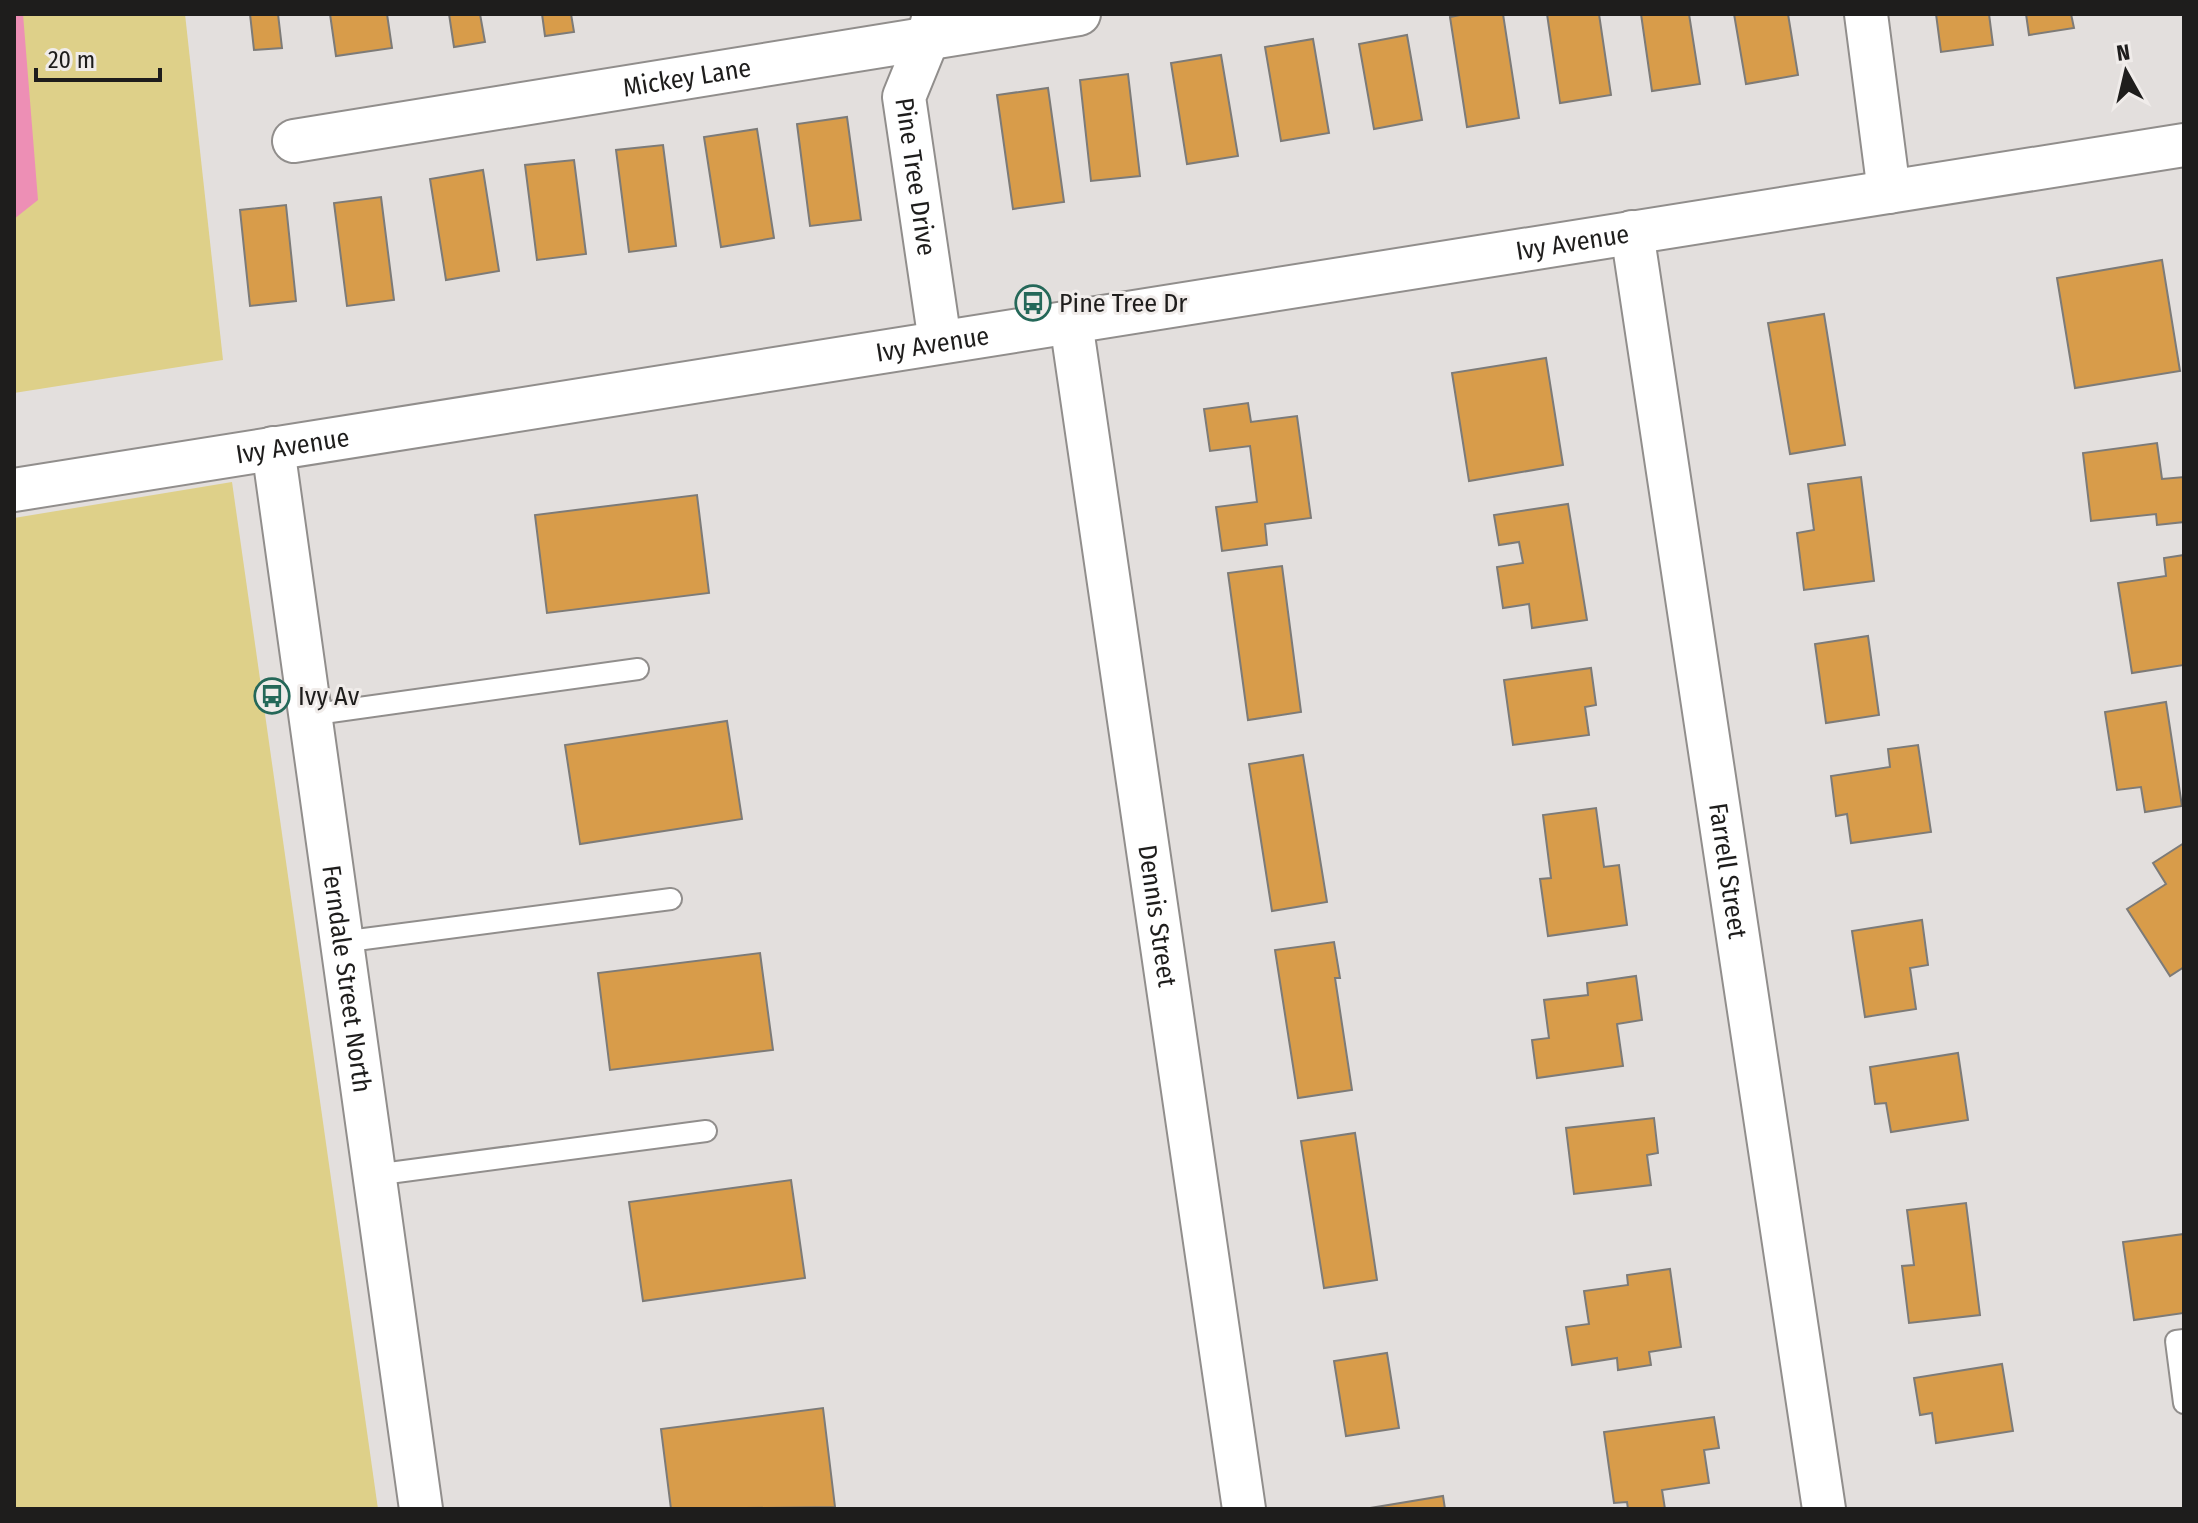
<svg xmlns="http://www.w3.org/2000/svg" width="2198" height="1523" font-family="'Fira Sans Condensed',sans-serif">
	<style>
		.green { fill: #ded089 }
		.water { fill: #ed8fb5 }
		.building { fill: #d89c4a; stroke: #7d7b78; stroke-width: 2 }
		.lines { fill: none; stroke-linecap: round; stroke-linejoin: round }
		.service-casing { stroke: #918e8c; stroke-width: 24 }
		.minor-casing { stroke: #918e8c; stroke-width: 46 }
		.service { stroke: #fff; stroke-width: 20 }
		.minor { stroke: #fff; stroke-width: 42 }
		.labels { text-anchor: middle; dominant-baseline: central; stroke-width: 6; stroke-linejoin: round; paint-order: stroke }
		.street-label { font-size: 26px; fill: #1e1d1c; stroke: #f0ecea }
		.poi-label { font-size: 26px; fill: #1e1d1c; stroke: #f0ecea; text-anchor: start }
	</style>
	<rect width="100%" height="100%" fill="#e3dfdd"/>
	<g class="green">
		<path d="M 14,14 L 185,14 L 223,360 L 14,393 Z"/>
		<path d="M 232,482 L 378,1509 L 14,1509 L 14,518 Z"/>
	</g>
	<path class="water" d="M 14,14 L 23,14 L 38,200 L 14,219 Z"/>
	<g class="building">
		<path d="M 250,14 L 278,14 L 282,48 L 254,50 Z"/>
		<path d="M 330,14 L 387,14 L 392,48 L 336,56 Z"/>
		<path d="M 449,14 L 480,14 L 485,42 L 454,47 Z"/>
		<path d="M 542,14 L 571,14 L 574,32 L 545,36 Z"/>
		<path d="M 1465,14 L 1503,14 L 1519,118 L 1467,127 L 1450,17 Z"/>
		<path d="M 1547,14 L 1599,14 L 1611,95 L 1560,103 Z"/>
		<path d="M 1641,14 L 1689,14 L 1700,84 L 1652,91 Z"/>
		<path d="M 1734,14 L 1788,14 L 1798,75 L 1746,84 Z"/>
		<path d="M 1936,14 L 1989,14 L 1993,45 L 1941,52 Z"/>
		<path d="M 2026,14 L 2071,14 L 2074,28 L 2029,35 Z"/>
		<path d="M 1407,35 L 1422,120 L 1374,129 L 1359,44 Z"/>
		<path d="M 1313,39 L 1329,133 L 1281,141 L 1265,47 Z"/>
		<path d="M 1221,55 L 1238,156 L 1187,164 L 1171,63 Z"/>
		<path d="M 1128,74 L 1140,176 L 1091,181 L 1080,80 Z"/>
		<path d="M 1048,88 L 1064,202 L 1013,209 L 997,95 Z"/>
		<path d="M 847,117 L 861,220 L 810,226 L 797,124 Z"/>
		<path d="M 757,129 L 774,238 L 721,247 L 704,137 Z"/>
		<path d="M 663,145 L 676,246 L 629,252 L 616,150 Z"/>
		<path d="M 574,160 L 586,254 L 537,260 L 525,165 Z"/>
		<path d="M 483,170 L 499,271 L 446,280 L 430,179 Z"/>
		<path d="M 381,197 L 394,300 L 347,306 L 334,203 Z"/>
		<path d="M 286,205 L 296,301 L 250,306 L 240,210 Z"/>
		<path d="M 2162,260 L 2180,371 L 2075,388 L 2057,278 Z"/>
		<path d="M 1824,314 L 1845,445 L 1790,454 L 1768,323 Z"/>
		<path d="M 1546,358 L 1563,465 L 1469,481 L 1452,373 Z"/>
		<path d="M 1248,403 L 1251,422 L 1297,416 L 1311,518 L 1265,524 L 1267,545 L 1222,551 L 1216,507 L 1257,502 L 1250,446 L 1210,451 L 1204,409 Z"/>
		<path d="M 2157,443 L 2162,479 L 2184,477 L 2184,522 L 2157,525 L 2156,514 L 2091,521 L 2083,453 Z"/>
		<path d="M 1861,477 L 1874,581 L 1804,590 L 1797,533 L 1814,530 L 1808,484 Z"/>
		<path d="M 697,495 L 709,593 L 547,613 L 535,515 Z"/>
		<path d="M 1568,504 L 1587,620 L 1532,628 L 1529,604 L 1503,608 L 1497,567 L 1523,563 L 1519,542 L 1499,545 L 1494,515 Z"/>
		<path d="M 2184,555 L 2184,665 L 2132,673 L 2118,583 L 2166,576 L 2164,558 Z"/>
		<path d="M 1282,566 L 1301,712 L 1248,720 L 1228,573 Z"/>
		<path d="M 1868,636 L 1879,715 L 1826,723 L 1815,644 Z"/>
		<path d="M 1591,668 L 1596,705 L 1585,707 L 1589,735 L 1513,745 L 1504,680 Z"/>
		<path d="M 2166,702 L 2182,806 L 2145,812 L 2141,787 L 2117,790 L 2105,712 Z"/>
		<path d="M 727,721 L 742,819 L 580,844 L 565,745 Z"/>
		<path d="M 1918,745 L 1931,832 L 1851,843 L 1847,814 L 1836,816 L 1831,776 L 1890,767 L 1888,749 Z"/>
		<path d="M 1303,755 L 1327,902 L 1272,911 L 1249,764 Z"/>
		<path d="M 1596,808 L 1604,867 L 1619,865 L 1627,925 L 1548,936 L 1540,879 L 1551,878 L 1543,815 Z"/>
		<path d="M 2184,843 L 2184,967 L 2170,976 L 2127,909 L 2166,884 L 2153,863 Z"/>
		<path d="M 1922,920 L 1928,965 L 1910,968 L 1916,1009 L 1865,1017 L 1852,931 Z"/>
		<path d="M 1334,942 L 1340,978 L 1335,978 L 1352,1090 L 1298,1098 L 1275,950 Z"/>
		<path d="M 760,953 L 773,1050 L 610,1070 L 598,973 Z"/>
		<path d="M 1636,976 L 1642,1020 L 1617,1024 L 1623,1066 L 1537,1078 L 1532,1040 L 1549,1038 L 1544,1000 L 1588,995 L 1587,983 Z"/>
		<path d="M 1958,1053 L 1968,1120 L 1891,1132 L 1886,1103 L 1875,1104 L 1870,1067 Z"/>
		<path d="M 1654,1118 L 1658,1153 L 1647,1155 L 1651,1185 L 1574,1194 L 1566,1128 Z"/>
		<path d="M 1355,1133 L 1377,1280 L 1324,1288 L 1301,1141 Z"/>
		<path d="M 791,1180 L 805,1278 L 643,1301 L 629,1202 Z"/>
		<path d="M 1966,1203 L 1980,1315 L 1909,1323 L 1902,1266 L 1914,1265 L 1907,1210 Z"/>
		<path d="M 2184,1234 L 2184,1313 L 2134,1320 L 2123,1242 Z"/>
		<path d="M 1670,1269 L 1681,1347 L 1649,1352 L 1651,1365 L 1618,1370 L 1617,1358 L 1572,1365 L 1566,1327 L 1589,1324 L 1584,1291 L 1628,1285 L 1627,1275 Z"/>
		<path d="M 1387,1353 L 1399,1428 L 1346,1436 L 1334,1361 Z"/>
		<path d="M 2002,1364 L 2013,1431 L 1936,1443 L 1932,1413 L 1920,1415 L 1914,1378 Z"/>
		<path d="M 823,1408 L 835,1507 L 671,1509 L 661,1429 Z"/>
		<path d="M 1714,1417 L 1719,1448 L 1704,1450 L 1709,1483 L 1662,1490 L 1665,1509 L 1628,1509 L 1627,1502 L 1614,1503 L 1604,1432 Z"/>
		<path d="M 1443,1496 L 1445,1509 L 1364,1509 Z"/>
	</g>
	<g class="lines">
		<defs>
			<g id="service">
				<path d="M 309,715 L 638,669"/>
				<path d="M 341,942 L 671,899"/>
				<path d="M 374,1175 L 706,1131"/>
				<path d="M 2184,1340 L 2176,1341 L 2184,1403"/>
			</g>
			<g id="minor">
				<path d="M 1866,14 L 1889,192"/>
				<path id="s1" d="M 934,15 L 928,38 L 904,97 L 940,342"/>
				<path id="s2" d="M 294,141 L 1079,14"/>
				<path id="s3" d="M 1632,232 L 1824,1509"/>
				<path id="s4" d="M 1071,322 L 1244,1509"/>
				<path id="s5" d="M 273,448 L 421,1509"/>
				<path id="s6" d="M 14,490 L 2184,145"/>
			</g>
		</defs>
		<use href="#service" class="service-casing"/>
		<use href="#minor" class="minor-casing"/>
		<use href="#service" class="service"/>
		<use href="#minor" class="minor"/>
	</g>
	<defs>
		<symbol id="bus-ring" viewBox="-11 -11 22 22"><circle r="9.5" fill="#f0ecea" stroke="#256859" stroke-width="1.5"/><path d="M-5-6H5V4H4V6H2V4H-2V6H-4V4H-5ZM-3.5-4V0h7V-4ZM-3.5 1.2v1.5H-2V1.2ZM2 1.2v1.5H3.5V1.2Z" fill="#256859"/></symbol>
	</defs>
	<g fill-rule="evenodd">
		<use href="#bus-ring" x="1013" y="283" width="40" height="40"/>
		<use href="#bus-ring" x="252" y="676" width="40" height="40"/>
	</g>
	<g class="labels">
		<g class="street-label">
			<text stroke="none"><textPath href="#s2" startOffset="398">Mickey Lane</textPath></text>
			<text stroke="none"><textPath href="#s1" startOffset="168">Pine Tree Drive</textPath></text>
			<text stroke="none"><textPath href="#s6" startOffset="1578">Ivy Avenue</textPath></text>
			<text stroke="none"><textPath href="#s6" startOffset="930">Ivy Avenue</textPath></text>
			<text stroke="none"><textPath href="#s6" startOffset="282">Ivy Avenue</textPath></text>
			<text stroke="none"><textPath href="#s3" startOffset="646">Farrell Street</textPath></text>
			<text stroke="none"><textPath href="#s4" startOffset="600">Dennis Street</textPath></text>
			<text stroke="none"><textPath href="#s5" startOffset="536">Ferndale Street North</textPath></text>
		</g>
		<g class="poi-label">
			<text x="1059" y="303">Pine Tree Dr</text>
			<text x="298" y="696">Ivy Av</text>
		</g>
	</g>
	<rect width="2198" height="1523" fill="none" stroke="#1e1d1c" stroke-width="32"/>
	<g transform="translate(2126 72) rotate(352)" stroke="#f0ecea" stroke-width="6" paint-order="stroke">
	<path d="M0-6L14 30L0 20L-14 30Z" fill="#1e1d1c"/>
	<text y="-12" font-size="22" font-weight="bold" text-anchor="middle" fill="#1e1d1c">N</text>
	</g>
	<path d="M36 68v12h124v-12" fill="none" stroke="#1e1d1c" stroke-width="4"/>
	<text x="48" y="68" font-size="24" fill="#1e1d1c" stroke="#f0ecea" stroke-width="6" paint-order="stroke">20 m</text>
</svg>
